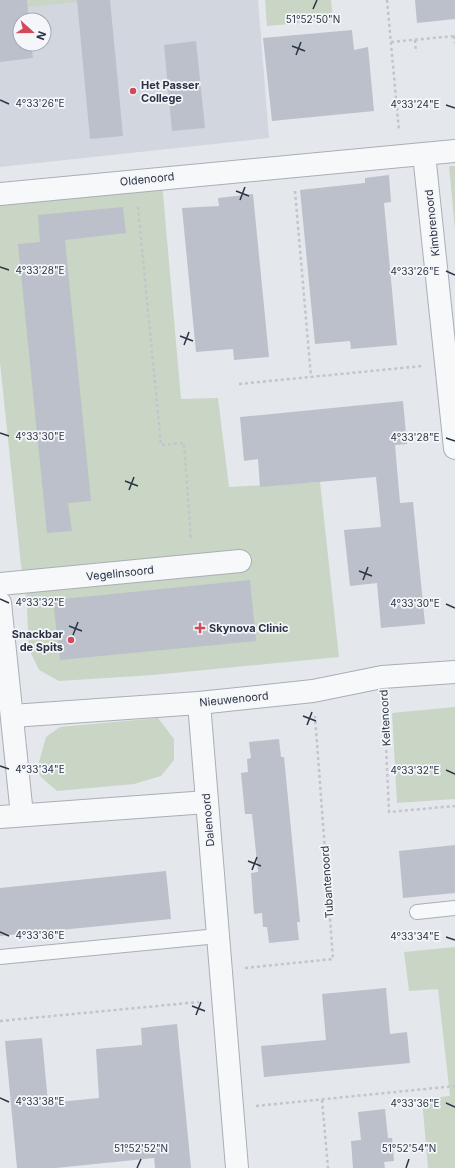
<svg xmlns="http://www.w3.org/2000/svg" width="455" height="1168" font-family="Inter,sans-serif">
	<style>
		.built { fill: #d2d6de; fill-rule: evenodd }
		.green { fill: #c9d6c5 }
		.building { fill: #bbc0ca }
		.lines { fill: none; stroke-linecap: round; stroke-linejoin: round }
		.service-casing { stroke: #a9aeb7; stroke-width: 16 }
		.minor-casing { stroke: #a9aeb7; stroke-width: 24 }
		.path { stroke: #c2c5cb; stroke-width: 2.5; stroke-dasharray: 3 3; stroke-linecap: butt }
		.service { stroke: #f7f8fa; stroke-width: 14 }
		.minor { stroke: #f7f8fa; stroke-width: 22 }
		.ticks { fill: none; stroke: #2b3445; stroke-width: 1.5 }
		.poi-dot { fill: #d1495b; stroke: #f4f6f9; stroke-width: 1.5 }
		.labels { text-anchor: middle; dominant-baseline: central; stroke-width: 3.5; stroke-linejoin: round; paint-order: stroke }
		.poi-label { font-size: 11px; font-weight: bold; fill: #2b3445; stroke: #f4f6f9; text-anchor: start }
		.street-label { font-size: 11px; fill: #2b3445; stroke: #f4f6f9 }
		.ticks-label { font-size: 10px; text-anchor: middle; fill: #2b3445; stroke: #f4f6f9; stroke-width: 3.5; stroke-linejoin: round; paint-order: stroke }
	</style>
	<rect width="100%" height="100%" fill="#e4e7ec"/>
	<path class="built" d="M 0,0 L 258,0 L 269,138 L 0,167 ZM 20,20 L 44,20 L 44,44 L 20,44 Z"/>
	<g class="green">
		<path d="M 27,0 L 77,0 L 77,2 L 28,7 Z"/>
		<path d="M 265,0 L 331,0 L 333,20 L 267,26 Z"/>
		<path d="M 449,166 L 455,166 L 455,230 Z"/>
		<path d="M 162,182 L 181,399 L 218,398 L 229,487 L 320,482 L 339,657 L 153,675 L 59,681 L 39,670 L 29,649 L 26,589 L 21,565 L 0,362 L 0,202 Z"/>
		<path d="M 455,707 L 455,799 L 397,803 L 392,713 Z"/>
		<path d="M 158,718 L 174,739 L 174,760 L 161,776 L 134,784 L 57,791 L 41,777 L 37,769 L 46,737 L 60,727 Z"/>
		<path d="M 455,947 L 455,1168 L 428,1168 L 422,1099 L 450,1096 L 438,989 L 409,991 L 404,952 Z"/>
	</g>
	<g class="building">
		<path d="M 0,0 L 27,0 L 29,20 L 20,20 L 20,44 L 31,44 L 33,58 L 0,62 Z"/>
		<path d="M 77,0 L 110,0 L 123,136 L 90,139 Z"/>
		<path d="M 415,0 L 455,0 L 455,19 L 417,23 Z"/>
		<path d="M 352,30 L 354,50 L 368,47 L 374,111 L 272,121 L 263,38 Z"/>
		<path d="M 196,41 L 205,128 L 172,131 L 164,45 Z"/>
		<path d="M 389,175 L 391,202 L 384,203 L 397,345 L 351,349 L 350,341 L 315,344 L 300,190 L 365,183 L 365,178 Z"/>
		<path d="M 253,194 L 269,357 L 234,360 L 233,349 L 196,352 L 182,208 L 219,206 L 218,198 Z"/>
		<path d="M 123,207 L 126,233 L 65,240 L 91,501 L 68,503 L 72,531 L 47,533 L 18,244 L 40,242 L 38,215 Z"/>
		<path d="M 403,401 L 407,444 L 395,445 L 400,503 L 413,502 L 425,624 L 381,628 L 377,583 L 350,586 L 344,530 L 381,527 L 376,477 L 260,487 L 258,459 L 244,461 L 240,417 Z"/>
		<path d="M 250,580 L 256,641 L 60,660 L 53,600 Z"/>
		<path d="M 279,739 L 281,757 L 284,757 L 300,922 L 297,922 L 299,940 L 269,943 L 267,927 L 263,927 L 262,913 L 254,914 L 251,873 L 258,872 L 252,814 L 245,814 L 241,773 L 248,772 L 247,759 L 251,758 L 249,742 Z"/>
		<path d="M 455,845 L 455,893 L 403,898 L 399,851 Z"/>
		<path d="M 166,871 L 171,919 L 0,936 L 0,888 Z"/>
		<path d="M 386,988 L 390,1034 L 407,1032 L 410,1063 L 264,1077 L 261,1046 L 326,1040 L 322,994 Z"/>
		<path d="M 177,1024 L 191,1168 L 155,1168 L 154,1158 L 56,1168 L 17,1168 L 5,1041 L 42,1038 L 48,1103 L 99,1098 L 96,1049 L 142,1045 L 141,1028 Z"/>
		<path d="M 385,1109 L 388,1138 L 392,1138 L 394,1161 L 384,1162 L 385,1168 L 353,1168 L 351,1141 L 361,1140 L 358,1112 Z"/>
	</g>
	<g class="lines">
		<defs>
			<g id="service">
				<path d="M 417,912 L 455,908"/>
				<path d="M 0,957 L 218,936"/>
			</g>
			<g id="minor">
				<path d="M 424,154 L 455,448"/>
				<path d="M 0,194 L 455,151"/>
				<path d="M 0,584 L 240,561"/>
				<path d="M 0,603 L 22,815"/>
				<path d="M 199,703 L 237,1168"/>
				<path d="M 12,716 L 199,703 L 313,691 L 382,677 L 455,672"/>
				<path d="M 0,817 L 207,802"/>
			</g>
		</defs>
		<use href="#service" class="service-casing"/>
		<use href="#minor" class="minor-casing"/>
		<g class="path">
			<path d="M 387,0 L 399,131"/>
			<path d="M 454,36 L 455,43"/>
			<path d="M 415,40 L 416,52"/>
			<path d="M 391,42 L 455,36"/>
			<path d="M 295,191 L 311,377"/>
			<path d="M 138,207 L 161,445 L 184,443 L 191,540"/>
			<path d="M 239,384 L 422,366"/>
			<path d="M 384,702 L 389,812 L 455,806"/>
			<path d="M 245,968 L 333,959 L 315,716"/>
			<path d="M 0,1021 L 199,1002"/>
			<path d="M 322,1100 L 328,1168"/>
			<path d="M 256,1106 L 455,1086"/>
		</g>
		<use href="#service" class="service"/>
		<use href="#minor" class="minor"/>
	</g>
	<path class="ticks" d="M 313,9 L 317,0M 292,46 L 305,51M 296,55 L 301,42M 0,100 L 9,104M 446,105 L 455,108M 236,191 L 249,196M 240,200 L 245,187M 0,267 L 9,270M 446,271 L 455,275M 180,336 L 193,341M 184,345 L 189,332M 0,433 L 9,436M 446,438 L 455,441M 125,481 L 138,486M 129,490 L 134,477M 359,571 L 372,576M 363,580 L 368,567M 0,599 L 9,603M 446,604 L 455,608M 69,626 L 82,631M 73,635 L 78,622M 303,716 L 316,721M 307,725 L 312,712M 0,766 L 9,769M 446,770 L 455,774M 248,861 L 261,866M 252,870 L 257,857M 0,932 L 9,936M 446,937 L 455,940M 192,1006 L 205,1011M 196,1015 L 201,1002M 0,1098 L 9,1102M 446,1103 L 455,1107M 137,1168 L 141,1159M 406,1168 L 409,1159"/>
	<g class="poi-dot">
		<circle cx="133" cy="91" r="4"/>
		<path d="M198 622h4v4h4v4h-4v4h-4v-4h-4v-4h4z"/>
		<circle cx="71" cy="640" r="4"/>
	</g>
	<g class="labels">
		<g class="poi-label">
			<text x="141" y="85">Het Passer<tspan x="141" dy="13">College</tspan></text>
			<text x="209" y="628">Skynova Clinic</text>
			<text x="63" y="634" text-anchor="end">Snackbar<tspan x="63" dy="13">de Spits</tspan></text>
		</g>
		<g class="street-label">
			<text transform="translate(147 179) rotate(-6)">Oldenoord</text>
			<text transform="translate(432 223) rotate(-96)">Kimbrenoord</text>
			<text transform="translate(120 573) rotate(-6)">Vegelinsoord</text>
			<text transform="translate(234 699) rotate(-6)">Nieuwenoord</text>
			<text transform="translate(385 718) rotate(-93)">Keltenoord</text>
			<text transform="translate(208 820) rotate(-95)">Dalenoord</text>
			<text transform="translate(327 882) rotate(-94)">Tubantenoord</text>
		</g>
	</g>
	<g class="ticks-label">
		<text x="313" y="23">51°52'50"N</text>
		<text x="40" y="107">4°33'26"E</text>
		<text x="415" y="108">4°33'24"E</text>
		<text x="40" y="274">4°33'28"E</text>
		<text x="415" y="275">4°33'26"E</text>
		<text x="40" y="440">4°33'30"E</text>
		<text x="415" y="441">4°33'28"E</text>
		<text x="40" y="606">4°33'32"E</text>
		<text x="415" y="607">4°33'30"E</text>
		<text x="40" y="773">4°33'34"E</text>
		<text x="415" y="774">4°33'32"E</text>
		<text x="40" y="939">4°33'36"E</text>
		<text x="415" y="940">4°33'34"E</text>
		<text x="40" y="1105">4°33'38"E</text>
		<text x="415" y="1107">4°33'36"E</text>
		<text x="141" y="1152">51°52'52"N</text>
		<text x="409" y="1152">51°52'54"N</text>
	</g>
	<g transform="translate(32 32) rotate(111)"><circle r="19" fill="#f4f6f9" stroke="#a4a8b1"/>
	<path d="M0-3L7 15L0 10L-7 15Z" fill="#d1495b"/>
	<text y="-6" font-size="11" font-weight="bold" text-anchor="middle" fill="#2b3445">N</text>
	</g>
</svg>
